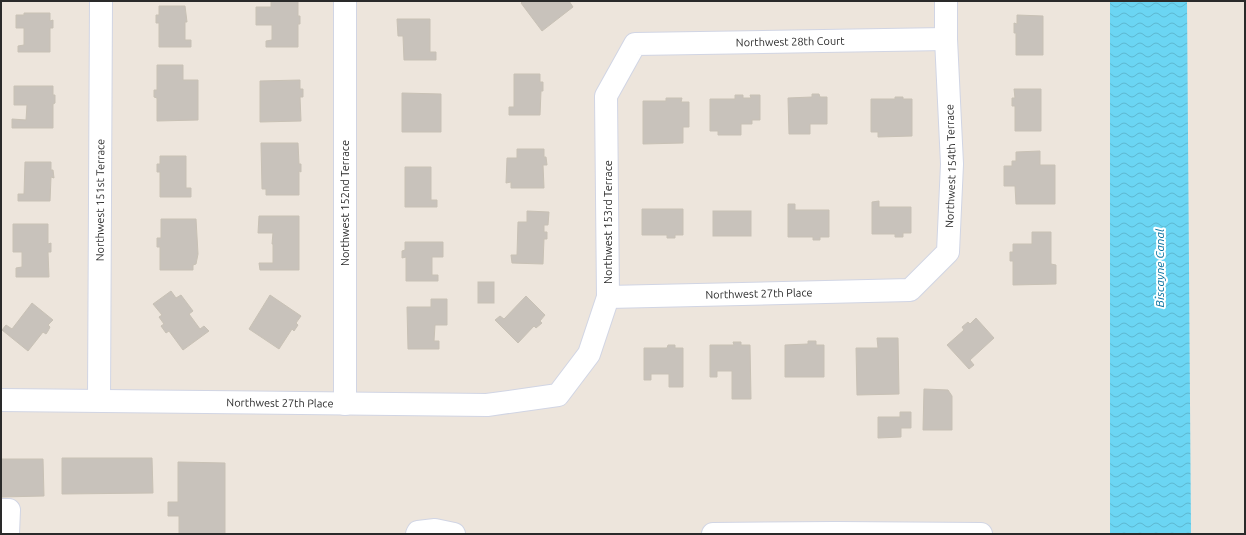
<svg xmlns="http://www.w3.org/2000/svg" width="1246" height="535" font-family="Ubuntu,sans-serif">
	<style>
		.water { fill: url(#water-waves) }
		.building { fill: #c8c2bb; stroke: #c8c1b5 }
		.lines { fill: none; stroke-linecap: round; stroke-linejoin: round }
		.minor-casing { stroke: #d1d5e4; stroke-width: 24 }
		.minor { stroke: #fff; stroke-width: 22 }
		.labels { text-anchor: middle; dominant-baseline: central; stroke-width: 4; stroke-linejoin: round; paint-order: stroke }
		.street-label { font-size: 11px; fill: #2a2a2a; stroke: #fff }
		.water-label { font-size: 12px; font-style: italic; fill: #0973a0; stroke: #fff }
	</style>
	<defs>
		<pattern id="water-waves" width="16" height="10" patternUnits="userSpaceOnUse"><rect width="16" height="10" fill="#6bd5f3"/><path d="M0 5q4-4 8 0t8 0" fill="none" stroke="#5db7d0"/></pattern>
	</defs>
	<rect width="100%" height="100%" fill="#ede5dc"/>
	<path class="water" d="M 1110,1 L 1187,1 L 1191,534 L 1110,534 Z"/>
	<g class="building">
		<path d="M 271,1 L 298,1 L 298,16 L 300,16 L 300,24 L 298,24 L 298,47 L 266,47 L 266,41 L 272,40 L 272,25 L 256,25 L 256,7 L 271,7 Z"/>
		<path d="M 523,1 L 569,1 L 573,7 L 542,31 L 521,3 Z"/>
		<path d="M 159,6 L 185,6 L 187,22 L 185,22 L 185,40 L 191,40 L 191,47 L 159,47 L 159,23 L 156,23 L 156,15 L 159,15 Z"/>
		<path d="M 24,13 L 50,13 L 50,21 L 53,20 L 53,28 L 50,28 L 50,52 L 18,52 L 18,46 L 24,45 L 24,28 L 16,28 L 16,15 L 24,15 Z"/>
		<path d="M 1017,15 L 1043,16 L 1043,55 L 1016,55 L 1016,33 L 1014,33 L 1014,23 L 1017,24 Z"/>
		<path d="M 397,19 L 430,19 L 430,52 L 436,52 L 436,60 L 404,60 L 403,36 L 398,36 Z"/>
		<path d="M 157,65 L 183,65 L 183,80 L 198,80 L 198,120 L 157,121 L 157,98 L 154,97 L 154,90 L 157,90 Z"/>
		<path d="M 514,74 L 540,74 L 540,82 L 543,82 L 543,91 L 541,91 L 540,115 L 509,115 L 509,107 L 514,107 Z"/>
		<path d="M 300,80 L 300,89 L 303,89 L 303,97 L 300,97 L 301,121 L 260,122 L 260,81 Z"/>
		<path d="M 14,86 L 53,86 L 53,95 L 55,95 L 55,103 L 53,104 L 53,128 L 12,128 L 12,119 L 26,120 L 27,105 L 14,105 Z"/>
		<path d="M 1014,89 L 1041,89 L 1041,131 L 1015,131 L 1015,106 L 1012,106 L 1012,98 L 1015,98 Z"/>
		<path d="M 402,93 L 441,94 L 441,132 L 402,132 Z"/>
		<path d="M 812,94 L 819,94 L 820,97 L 827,97 L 827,124 L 810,124 L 810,134 L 789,134 L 788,98 L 812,97 Z"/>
		<path d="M 735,95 L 743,95 L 743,98 L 751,98 L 750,95 L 760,95 L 760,120 L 752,120 L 752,124 L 741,124 L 741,135 L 718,135 L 718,131 L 710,131 L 710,99 L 735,99 Z"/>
		<path d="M 895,97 L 903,97 L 903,99 L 912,99 L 912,136 L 878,137 L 878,132 L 871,132 L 871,99 L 895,99 Z"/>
		<path d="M 666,98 L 682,98 L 681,102 L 689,102 L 689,127 L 683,127 L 683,143 L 643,144 L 643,101 L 666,101 Z"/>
		<path d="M 261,143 L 298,143 L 299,164 L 301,164 L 301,172 L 299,171 L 299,195 L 266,195 L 266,189 L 262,189 Z"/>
		<path d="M 517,149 L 544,149 L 544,157 L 546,157 L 547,165 L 543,165 L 544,188 L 511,188 L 511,182 L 506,183 L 507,158 L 517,158 Z"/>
		<path d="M 1040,151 L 1040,165 L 1055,165 L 1055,204 L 1016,204 L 1015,186 L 1004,186 L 1004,166 L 1012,166 L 1012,161 L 1016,161 L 1016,152 Z"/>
		<path d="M 160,156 L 186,156 L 186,188 L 191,188 L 191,197 L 160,197 L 160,172 L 157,172 L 157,164 L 160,164 Z"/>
		<path d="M 25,162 L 51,162 L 51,170 L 53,170 L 54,178 L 51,177 L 50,201 L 18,201 L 18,194 L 24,194 Z"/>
		<path d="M 405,167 L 431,167 L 431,200 L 437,200 L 437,207 L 405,207 Z"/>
		<path d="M 879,201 L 879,207 L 911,207 L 911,233 L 903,233 L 903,237 L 895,237 L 895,234 L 872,234 L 872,202 Z"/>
		<path d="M 788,204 L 795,204 L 795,210 L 829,210 L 829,237 L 820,237 L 820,240 L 813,240 L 813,237 L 788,237 Z"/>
		<path d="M 642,209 L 683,209 L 683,235 L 675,235 L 675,238 L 667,238 L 667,235 L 642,235 Z"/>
		<path d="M 527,211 L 549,212 L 548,225 L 544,225 L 544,232 L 547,232 L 547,239 L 544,239 L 543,264 L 512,263 L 511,255 L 517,255 L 518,222 L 527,222 Z"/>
		<rect x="713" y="211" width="38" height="25"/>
		<path d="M 259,216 L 299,216 L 299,270 L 260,270 L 259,263 L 273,263 L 273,244 L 272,244 L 273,233 L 258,233 Z"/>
		<path d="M 161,219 L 196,219 L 198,254 L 196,264 L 193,265 L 193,270 L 160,270 L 160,247 L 157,247 L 157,238 L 161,238 Z"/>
		<path d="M 13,224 L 48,224 L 48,244 L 51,243 L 51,252 L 48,252 L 49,277 L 16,277 L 16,268 L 22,267 L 22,252 L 13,252 Z"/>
		<path d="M 1032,232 L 1051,232 L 1051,264 L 1056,265 L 1056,284 L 1013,285 L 1013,261 L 1010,261 L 1010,252 L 1013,252 L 1013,244 L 1032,244 Z"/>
		<path d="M 405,242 L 443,242 L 443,257 L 432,257 L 432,275 L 438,275 L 438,281 L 406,281 L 406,257 L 402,258 L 402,251 L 405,250 Z"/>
		<rect x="478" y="282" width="16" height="21"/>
		<path d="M 171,291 L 176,298 L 181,295 L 193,311 L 189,314 L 200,329 L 204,326 L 209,331 L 183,350 L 169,331 L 166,333 L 161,326 L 164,324 L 159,317 L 162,315 L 153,304 Z"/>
		<path d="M 270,295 L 301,316 L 296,323 L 298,325 L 294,331 L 292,329 L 279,349 L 249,329 Z"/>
		<path d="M 526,296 L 545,315 L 540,321 L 542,323 L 536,328 L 534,326 L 518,343 L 495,320 L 500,316 L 504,319 Z"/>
		<path d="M 431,299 L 447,299 L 447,325 L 435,325 L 434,341 L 439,341 L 439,349 L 408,349 L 407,307 L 431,307 Z"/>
		<path d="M 32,303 L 53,320 L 48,325 L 50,327 L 48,331 L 46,334 L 43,332 L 28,351 L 2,330 L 6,325 L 12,329 Z"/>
		<path d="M 976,318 L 994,338 L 970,360 L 974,365 L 969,369 L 947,345 L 964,330 L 962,327 L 968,322 L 970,324 Z"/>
		<path d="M 877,338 L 898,338 L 899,394 L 857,395 L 856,348 L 878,348 Z"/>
		<path d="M 808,341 L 816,341 L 816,345 L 824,345 L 824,377 L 785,377 L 785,345 L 808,344 Z"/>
		<path d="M 733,342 L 741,342 L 741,345 L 750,345 L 751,399 L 732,399 L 732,371 L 717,371 L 717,377 L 710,377 L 710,345 L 734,345 Z"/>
		<path d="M 668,345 L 675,345 L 675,348 L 683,348 L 683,387 L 669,387 L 669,374 L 651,374 L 651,380 L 644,380 L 644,348 L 667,348 Z"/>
		<path d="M 924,389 L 948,390 L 952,396 L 952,430 L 923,430 Z"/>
		<path d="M 900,412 L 911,412 L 911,428 L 901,428 L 901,437 L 878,438 L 878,417 L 900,417 Z"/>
		<path d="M 62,458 L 152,458 L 153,493 L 62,494 Z"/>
		<path d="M 1,459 L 43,459 L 44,496 L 1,497 Z"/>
		<path d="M 178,462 L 225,463 L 225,534 L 179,534 L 179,516 L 168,516 L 168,502 L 178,502 Z"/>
	</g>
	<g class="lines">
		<defs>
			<g id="minor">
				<path id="s1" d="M 608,297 L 910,290 L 948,252 L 952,164 L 946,39 L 946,1"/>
				<path id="s2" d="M 1,400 L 487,405 L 558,395 L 589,354 L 608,297 L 606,96 L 635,44 L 946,39"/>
				<path id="s3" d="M 99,400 L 101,1"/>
				<path d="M 345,404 L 345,1"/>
				<path d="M 1,510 L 9,510 L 8,534"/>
				<path d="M 417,534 L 418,532 L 435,530 L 454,534"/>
				<path d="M 713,534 L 835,533"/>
				<path d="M 835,534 L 835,533 L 981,534"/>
			</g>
		</defs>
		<use href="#minor" class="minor-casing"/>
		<use href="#minor" class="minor"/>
	</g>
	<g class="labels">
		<g class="street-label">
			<text stroke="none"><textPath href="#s2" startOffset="1085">Northwest 28th Court</textPath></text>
			<text stroke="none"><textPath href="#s1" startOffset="442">Northwest 154th Terrace</textPath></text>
			<text stroke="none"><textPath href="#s3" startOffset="200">Northwest 151st Terrace</textPath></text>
			<text transform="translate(345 203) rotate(-90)">Northwest 152nd Terrace</text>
			<text transform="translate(608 222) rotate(-90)">Northwest 153rd Terrace</text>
			<text stroke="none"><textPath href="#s1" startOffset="151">Northwest 27th Place</textPath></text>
			<text stroke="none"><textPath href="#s2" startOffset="279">Northwest 27th Place</textPath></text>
		</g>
		<g class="water-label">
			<text transform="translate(1159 268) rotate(-90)">Biscayne Canal</text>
		</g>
	</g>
	<rect width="1246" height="535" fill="none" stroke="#2a2a2a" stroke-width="4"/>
</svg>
